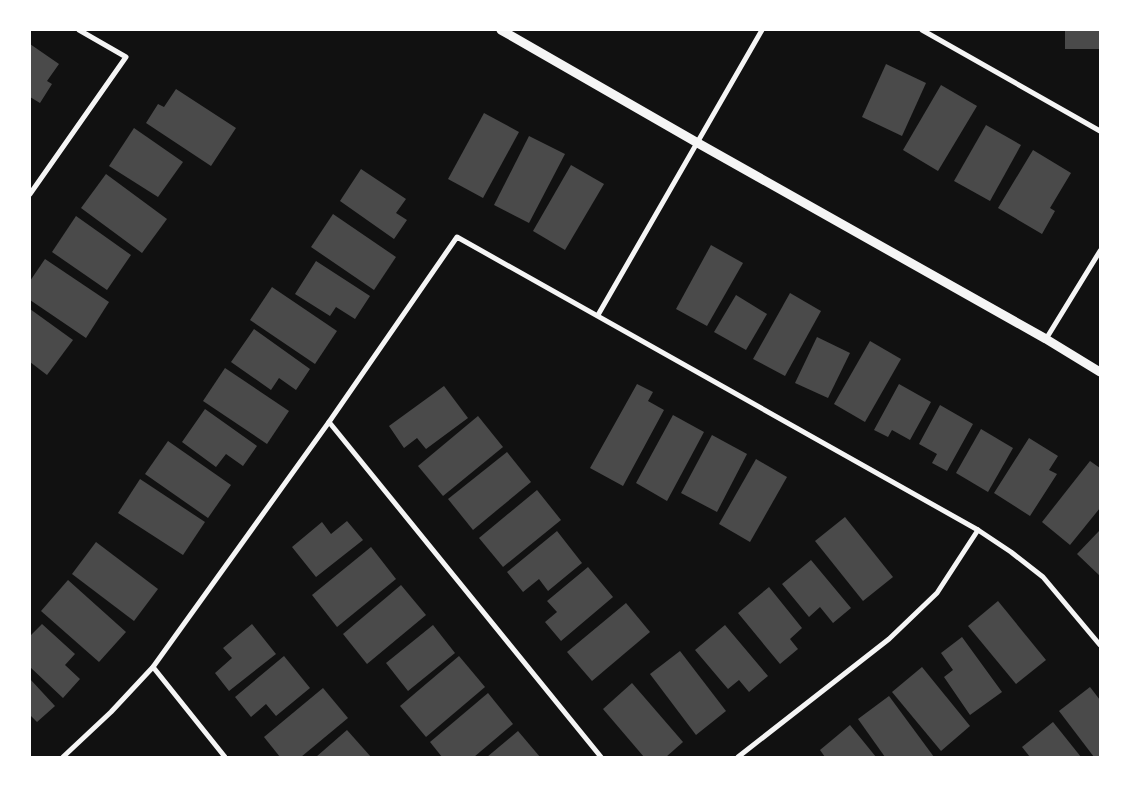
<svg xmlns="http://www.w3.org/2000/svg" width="1130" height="787" font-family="'Nunito Sans',sans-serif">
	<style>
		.building { fill: #4a4a4a }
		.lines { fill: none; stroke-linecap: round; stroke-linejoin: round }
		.minor { stroke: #f5f5f5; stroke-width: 5 }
		.tertiary { stroke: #f5f5f5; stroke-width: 9 }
	</style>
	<rect width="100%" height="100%" fill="#111"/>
	<g class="building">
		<rect x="1065" y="30" width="35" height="19"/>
		<path d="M 30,44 L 59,64 L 47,81 L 52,84 L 40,103 L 30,97 Z"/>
		<path d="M 886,64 L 926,83 L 902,136 L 862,117 Z"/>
		<path d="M 941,85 L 977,106 L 938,171 L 903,150 Z"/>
		<path d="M 176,89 L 236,128 L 211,166 L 146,123 L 158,104 L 164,107 Z"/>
		<path d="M 484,113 L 519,132 L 483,198 L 448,179 Z"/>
		<path d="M 986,125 L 1021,145 L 990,201 L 954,181 Z"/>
		<path d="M 134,128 L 183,162 L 158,197 L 109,166 Z"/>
		<path d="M 529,136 L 565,154 L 529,223 L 494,205 Z"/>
		<path d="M 1033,150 L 1071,173 L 1050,208 L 1055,211 L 1042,234 L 998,208 Z"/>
		<path d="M 571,165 L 604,184 L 565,250 L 533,231 Z"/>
		<path d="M 361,169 L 406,199 L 396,213 L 407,220 L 394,239 L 340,201 Z"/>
		<path d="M 106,174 L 167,219 L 142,253 L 81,208 Z"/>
		<path d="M 333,214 L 396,257 L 374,290 L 311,247 Z"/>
		<path d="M 76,216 L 131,255 L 107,290 L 52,252 Z"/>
		<path d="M 711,245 L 743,263 L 707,326 L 676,309 Z"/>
		<path d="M 45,259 L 109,302 L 86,338 L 30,300 L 30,281 Z"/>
		<path d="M 316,261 L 370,296 L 355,319 L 336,307 L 330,316 L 295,294 Z"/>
		<path d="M 272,287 L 337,331 L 315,364 L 250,320 Z"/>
		<path d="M 790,293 L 821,311 L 785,376 L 753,359 Z"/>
		<path d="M 736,295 L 767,314 L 746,350 L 714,332 Z"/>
		<path d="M 30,309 L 73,340 L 47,375 L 30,362 Z"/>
		<path d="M 254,329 L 310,369 L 296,390 L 279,378 L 271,390 L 231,362 Z"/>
		<path d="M 817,337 L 850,353 L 828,398 L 795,383 Z"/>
		<path d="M 870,341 L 901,359 L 865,422 L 834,404 Z"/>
		<path d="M 225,368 L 289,411 L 267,444 L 203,401 Z"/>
		<path d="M 637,384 L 653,392 L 648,401 L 664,410 L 623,486 L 590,468 Z"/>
		<path d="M 899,384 L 931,402 L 910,440 L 892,430 L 888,437 L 874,430 Z"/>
		<path d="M 444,386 L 468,418 L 426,449 L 417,438 L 404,448 L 389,426 Z"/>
		<path d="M 940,405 L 973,424 L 947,471 L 932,463 L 937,454 L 919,444 Z"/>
		<path d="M 205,409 L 257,446 L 243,466 L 226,454 L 216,467 L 182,442 Z"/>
		<path d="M 673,415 L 704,432 L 667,501 L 636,483 Z"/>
		<path d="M 478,416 L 503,447 L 443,496 L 418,466 Z"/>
		<path d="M 981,429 L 1013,448 L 988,492 L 956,473 Z"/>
		<path d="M 712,435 L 747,454 L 717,512 L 681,493 Z"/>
		<path d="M 1029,438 L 1058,456 L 1049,470 L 1057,474 L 1030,516 L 994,493 Z"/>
		<path d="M 168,441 L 231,485 L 208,518 L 145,474 Z"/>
		<path d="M 507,452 L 531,482 L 473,530 L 448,499 Z"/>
		<path d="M 756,459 L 787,477 L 750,542 L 719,524 Z"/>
		<path d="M 1090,461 L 1100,468 L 1100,508 L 1070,545 L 1042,522 Z"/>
		<path d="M 140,479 L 205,522 L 183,555 L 118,513 Z"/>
		<path d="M 537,490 L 561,520 L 503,567 L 479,538 Z"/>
		<path d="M 845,517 L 893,577 L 863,601 L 815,541 Z"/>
		<path d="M 347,521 L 363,540 L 316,577 L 292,547 L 322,522 L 331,534 Z"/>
		<path d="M 1100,530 L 1100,576 L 1077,554 Z"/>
		<path d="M 557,531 L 582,563 L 548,591 L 539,579 L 523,592 L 507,572 Z"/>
		<path d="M 96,542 L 158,589 L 134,621 L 72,574 Z"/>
		<path d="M 371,547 L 396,579 L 337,627 L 312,595 Z"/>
		<path d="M 811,560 L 851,608 L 833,623 L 820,607 L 809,617 L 782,584 Z"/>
		<path d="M 588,567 L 613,597 L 561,641 L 545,622 L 557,612 L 547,601 Z"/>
		<path d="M 68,580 L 126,632 L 99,662 L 41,611 Z"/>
		<path d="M 401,585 L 426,615 L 367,664 L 343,634 Z"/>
		<path d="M 769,587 L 802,628 L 790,639 L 798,649 L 780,664 L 738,613 Z"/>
		<path d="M 998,601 L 1046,660 L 1016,684 L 968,626 Z"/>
		<path d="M 626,603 L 650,632 L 592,681 L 567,652 Z"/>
		<path d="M 42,624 L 75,654 L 65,665 L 80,679 L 63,698 L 30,667 L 30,636 Z"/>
		<path d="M 252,624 L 276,654 L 229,691 L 215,673 L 232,658 L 223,648 Z"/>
		<path d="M 433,625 L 455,653 L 408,691 L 386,663 Z"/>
		<path d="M 725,625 L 768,676 L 749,692 L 739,680 L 728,689 L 695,650 Z"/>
		<path d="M 962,637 L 1002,692 L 970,715 L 944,677 L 953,670 L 941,653 Z"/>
		<path d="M 680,651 L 726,711 L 696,735 L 650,674 Z"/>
		<path d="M 284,656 L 310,688 L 276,716 L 266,704 L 251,717 L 235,697 Z"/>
		<path d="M 459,656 L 485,687 L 426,737 L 400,706 Z"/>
		<path d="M 922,667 L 970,726 L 941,751 L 892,692 Z"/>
		<path d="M 30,679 L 55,706 L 37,722 L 30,715 Z"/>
		<path d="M 632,683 L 683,742 L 666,757 L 644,757 L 603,709 Z"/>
		<path d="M 1090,687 L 1100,700 L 1100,757 L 1094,757 L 1059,711 Z"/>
		<path d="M 323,688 L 348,718 L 301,757 L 280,757 L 264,737 Z"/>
		<path d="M 488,693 L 513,724 L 474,757 L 442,757 L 430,742 Z"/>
		<path d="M 889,696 L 934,757 L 885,757 L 858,719 Z"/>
		<path d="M 1053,722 L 1081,757 L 1030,757 L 1022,747 Z"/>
		<path d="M 850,725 L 876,757 L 825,757 L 820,750 Z"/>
		<path d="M 347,730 L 371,757 L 316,757 Z"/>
		<path d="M 518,731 L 540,757 L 487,757 Z"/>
	</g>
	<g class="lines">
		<g class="minor">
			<path d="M 922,30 L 1100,131"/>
			<path d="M 30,194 L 126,57 L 79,30"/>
			<path d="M 598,315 L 762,30"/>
			<path d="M 1046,339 L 1100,251"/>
			<path d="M 329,422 L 601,757"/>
			<path d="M 153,667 L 225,757"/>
			<path d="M 63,757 L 111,712 L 153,667 L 329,422 L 457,237 L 978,530 L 1011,552 L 1043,577 L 1100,645"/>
			<path d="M 738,757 L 889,639 L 937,593 L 978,530"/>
		</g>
		<path class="tertiary" d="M 501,30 L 696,142 L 1046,339 L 1100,372"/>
	</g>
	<rect width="1130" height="787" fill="none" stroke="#ffffff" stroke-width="62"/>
</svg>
